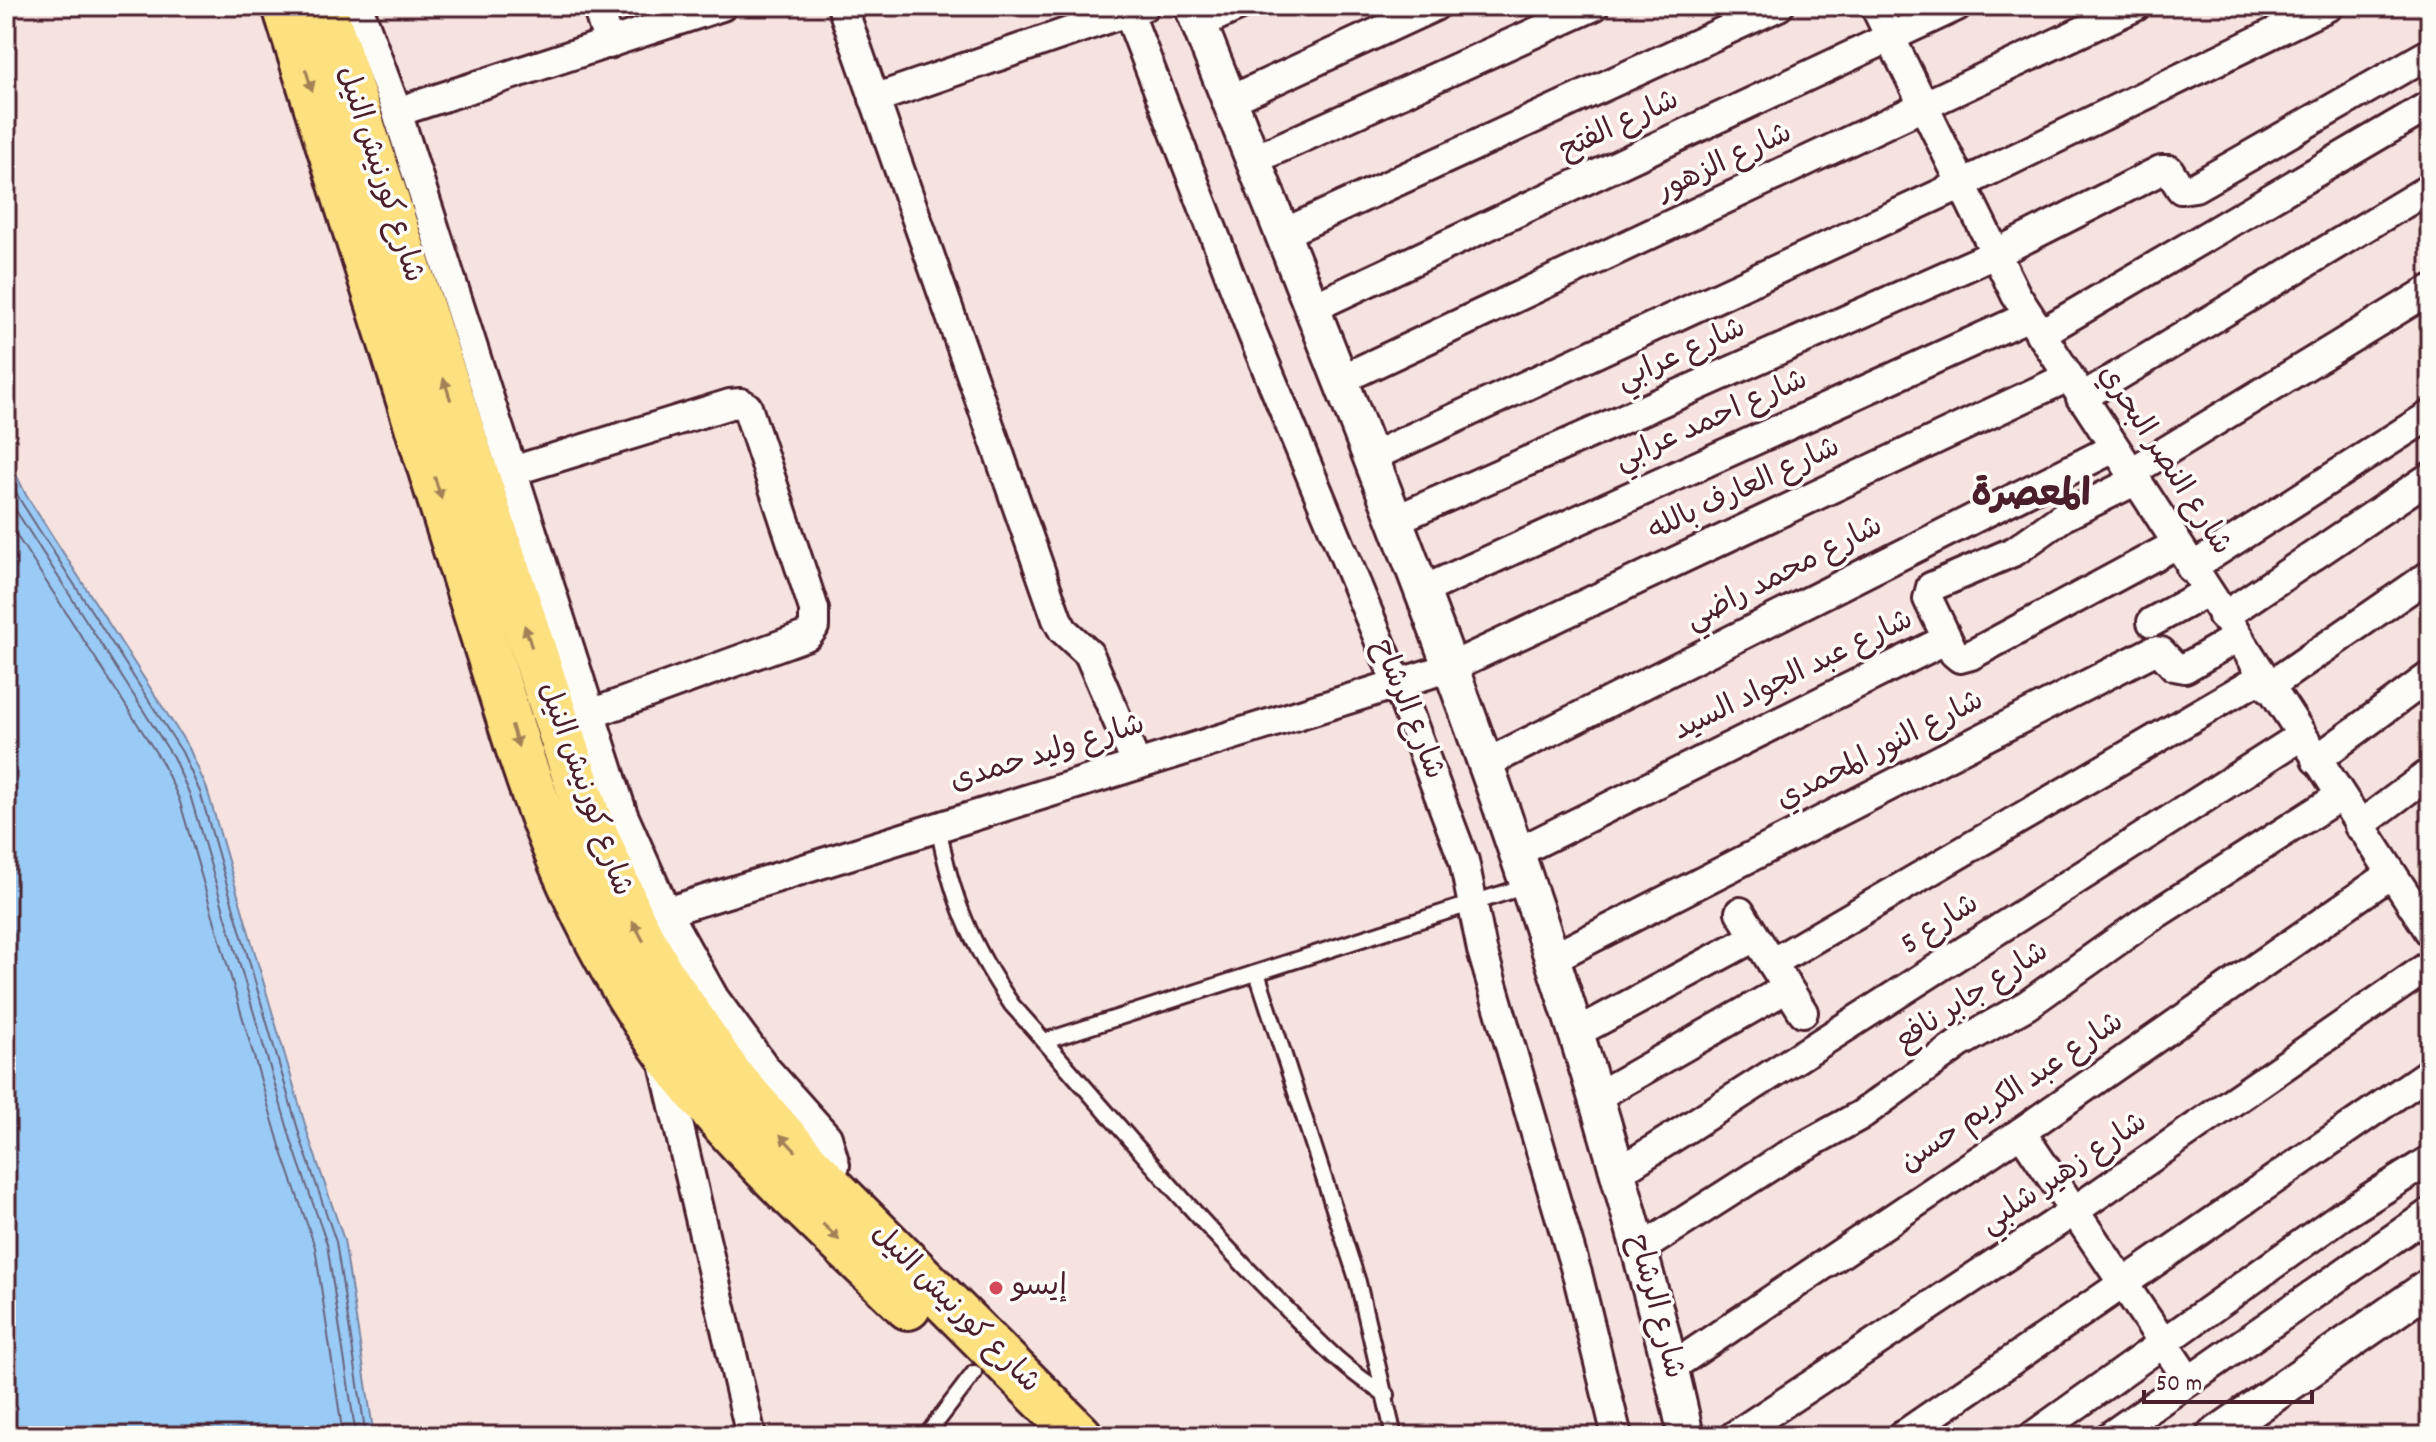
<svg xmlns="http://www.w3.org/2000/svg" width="2436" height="1442" font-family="Dekko,'Playpen Sans Arabic',sans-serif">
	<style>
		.water { fill: #9acbf6; stroke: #7a86a5; stroke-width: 2 }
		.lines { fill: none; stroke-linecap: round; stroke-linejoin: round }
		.shore { stroke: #6a647c; stroke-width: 2 }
		.service-casing { stroke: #4a1f2b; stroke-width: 20 }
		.minor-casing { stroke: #4a1f2b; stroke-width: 34 }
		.tertiary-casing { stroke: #4a1f2b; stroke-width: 40 }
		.trunk-casing { stroke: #4a1f2b; stroke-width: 50 }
		.service { stroke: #fdfcf7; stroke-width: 14 }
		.minor { stroke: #fdfcf7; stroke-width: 28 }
		.tertiary { stroke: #fdfcf7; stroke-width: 34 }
		.trunk { stroke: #fde080; stroke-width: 44 }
		.oneway { fill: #a48056 }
		.poi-dot { fill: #d1495b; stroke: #fdfcf7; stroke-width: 3 }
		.labels { text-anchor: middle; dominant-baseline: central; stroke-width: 7; stroke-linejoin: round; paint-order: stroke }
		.street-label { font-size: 30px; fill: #4a1f2b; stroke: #fdfcf7 }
		.poi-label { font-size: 30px; fill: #4a1f2b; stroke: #fdfcf7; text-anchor: start }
		.district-label { font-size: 38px; font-weight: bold; fill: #4a1f2b; stroke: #fdfcf7 }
	</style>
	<rect width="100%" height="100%" fill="#f6e3df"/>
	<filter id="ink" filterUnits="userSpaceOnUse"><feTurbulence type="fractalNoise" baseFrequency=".0125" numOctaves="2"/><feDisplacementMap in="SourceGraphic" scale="16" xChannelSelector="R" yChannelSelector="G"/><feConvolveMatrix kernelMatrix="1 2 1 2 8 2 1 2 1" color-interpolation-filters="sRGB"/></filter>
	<g filter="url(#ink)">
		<path class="water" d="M 6,454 L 26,495 L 189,748 L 207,789 L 309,1138 L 344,1240 L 374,1436 L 6,1436 Z"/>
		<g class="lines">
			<g class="shore">
				<path d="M 6,472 L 20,500 L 182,752 L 200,792 L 301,1140 L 336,1242 L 366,1436"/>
				<path d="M 6,495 L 173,757 L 190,795 L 292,1143 L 327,1244 L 356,1436"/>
				<path d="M 6,519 L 162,762 L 179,799 L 280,1146 L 315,1247 L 343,1436"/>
			</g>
			<defs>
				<g id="service">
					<path d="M 938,825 C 951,897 971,945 1012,1005 C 1099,1101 1181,1203 1273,1295 C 1310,1332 1341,1369 1387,1395"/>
					<path d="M 1257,973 L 1358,1282 L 1394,1436"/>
					<path d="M 1045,1041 L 1529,885"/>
					<path d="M 926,1436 L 974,1373"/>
				</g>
				<g id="minor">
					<path d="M 358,6 L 397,112 L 623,815 L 666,912 L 714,998 L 766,1069 L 827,1137 L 835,1165 L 828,1184"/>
					<path d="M 597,6 L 609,44"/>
					<path d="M 842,6 L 1057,619 L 1063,630 L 1089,654 L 1136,763"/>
					<path d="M 1126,6 L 1253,335 L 1397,683 L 1464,861 L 1482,950 L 1578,1277 L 1617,1436"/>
					<path d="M 1875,6 L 2016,295 L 2430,932"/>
					<path d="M 1199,24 L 1239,6"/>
					<path d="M 874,99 L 1144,6"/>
					<path d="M 1229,101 L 1435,6"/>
					<path d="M 397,112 L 722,6"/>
					<path d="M 1253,160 L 1594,6"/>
					<path d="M 1282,234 L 1779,6"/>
					<path d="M 1312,308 L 1957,6"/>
					<path d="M 2040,334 L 2430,105"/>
					<path d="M 1340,380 L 2136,6"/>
					<path d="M 2081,398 L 2430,188"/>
					<path d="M 1371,457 L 1962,184 L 2329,6"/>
					<path d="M 2130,473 L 2430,290"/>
					<path d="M 493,477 L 730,404 L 741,403 L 747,407 L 814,609 L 814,627 L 808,635 L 588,715"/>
					<path d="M 2135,481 L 2064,516 L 2015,551 L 1931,587 L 1928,599 L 1954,653 L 1960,658 L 1971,655 L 2175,545"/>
					<path d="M 1395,520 L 1995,254 L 2161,170 L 2169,170 L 2181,189 L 2195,187 L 2430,53"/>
					<path d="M 2191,568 L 2430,415"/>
					<path d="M 1424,590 L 2029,316"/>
					<path d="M 2223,617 L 2430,477"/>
					<path d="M 2152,622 L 2207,592"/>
					<path d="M 2268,687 L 2430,575"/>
					<path d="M 2316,760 L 2430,676"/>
					<path d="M 1487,763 L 2114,448"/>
					<path d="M 2359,826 L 2430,773"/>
					<path d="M 1518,852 L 1947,639"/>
					<path d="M 666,912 L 1451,667 L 2068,377"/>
					<path d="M 1740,912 L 1803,1012"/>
					<path d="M 1553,958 L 2153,651 L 2161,652 L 2174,666 L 2185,668 L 2236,638"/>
					<path d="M 1772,963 L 2262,677"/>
					<path d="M 1576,1033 L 1755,937"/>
					<path d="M 663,1059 L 751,1436"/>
					<path d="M 1596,1097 L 1787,988"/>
					<path d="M 2021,1132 L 2189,1381"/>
					<path d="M 1617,1173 L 2301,736"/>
					<path d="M 1639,1250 L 1783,1158 L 1861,1115 L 1960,1043 L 2027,1005 L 2145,921 L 2340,796"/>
					<path d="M 1672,1367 L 2021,1132 L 2391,874"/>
					<path d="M 1734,1436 L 2074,1211 L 2430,965"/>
					<path d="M 1902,1436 L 2430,1072"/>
					<path d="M 2033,1436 L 2341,1216 L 2430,1160"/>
					<path d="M 2110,1436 L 2430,1213"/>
				</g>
				<g id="tertiary">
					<path d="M 1192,6 C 1342,386 1500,763 1613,1156 C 1639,1249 1666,1342 1686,1436"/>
					<path d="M 2214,1436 L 2430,1286"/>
				</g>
				<g id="trunk">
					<path d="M 285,6 L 518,747 C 556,864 605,972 680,1071 C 746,1157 830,1231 908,1307"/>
					<path d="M 323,6 L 588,817 L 633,922 L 662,975 L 729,1074 L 808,1164 L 1080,1436"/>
				</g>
			</defs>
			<use href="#service" class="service-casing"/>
			<use href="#minor" class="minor-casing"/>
			<use href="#tertiary" class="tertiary-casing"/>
			<use href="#trunk" class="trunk-casing"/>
			<use href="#service" class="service"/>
			<use href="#minor" class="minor"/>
			<use href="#tertiary" class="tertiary"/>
			<use href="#trunk" class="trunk"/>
		</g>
		<defs><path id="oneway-solid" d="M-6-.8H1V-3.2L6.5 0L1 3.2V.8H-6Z" transform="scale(2)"/></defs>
		<g class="oneway">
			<use href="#oneway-solid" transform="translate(309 80) rotate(72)"/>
			<use href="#oneway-solid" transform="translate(447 389) rotate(-108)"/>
			<use href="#oneway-solid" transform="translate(438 488) rotate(73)"/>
			<use href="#oneway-solid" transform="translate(528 636) rotate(-108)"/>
			<use href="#oneway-solid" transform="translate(515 736) rotate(73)"/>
			<use href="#oneway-solid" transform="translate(638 931) rotate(-118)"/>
			<use href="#oneway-solid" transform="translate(788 1143) rotate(-133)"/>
			<use href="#oneway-solid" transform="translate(831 1232) rotate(45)"/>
		</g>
	</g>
	<circle class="poi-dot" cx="996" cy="1288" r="8"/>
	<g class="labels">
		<g class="street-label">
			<text transform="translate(1620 127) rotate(-25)">شارع الفتح</text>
			<text transform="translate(1725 164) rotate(-25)">شارع الزهور</text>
			<text transform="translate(378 175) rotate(72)">شارع كورنيش النيل</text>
			<text transform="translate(1682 356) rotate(-24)">شارع عرابي</text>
			<text transform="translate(1712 422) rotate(-24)">شارع احمد عرابي</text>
			<text transform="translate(2163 461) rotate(57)">شارع النصر البحري</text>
			<text transform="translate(1745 491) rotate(-25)">شارع العارف بالله</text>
			<text transform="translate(1785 575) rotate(-27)">شارع محمد راضي</text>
			<text transform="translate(1794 677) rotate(-26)">شارع عبد الجواد السيد</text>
			<text transform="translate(1406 710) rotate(68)">شارع الرشاح</text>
			<text transform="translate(1881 752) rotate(-27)">شارع النور المحمدي</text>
			<text transform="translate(1048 755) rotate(-17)">شارع وليد حمدى</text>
			<text transform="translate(583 790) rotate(70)">شارع كورنيش النيل</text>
			<text transform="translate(1941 926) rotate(-33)">شارع 5</text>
			<text transform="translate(1973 998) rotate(-33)">شارع جابر نافع</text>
			<text transform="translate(2013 1094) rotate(-34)">شارع عبد الكريم حسن</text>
			<text transform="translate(2065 1175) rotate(-34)">شارع زهير شلبي</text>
			<text transform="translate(1654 1307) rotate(75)">شارع الرشاح</text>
			<text transform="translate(954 1310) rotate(45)">شارع كورنيش النيل</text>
		</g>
		<g class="poi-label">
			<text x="1012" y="1288">إيسو</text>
		</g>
		<g class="district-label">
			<text x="2031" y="497">المعصرة</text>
		</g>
	</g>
	<rect width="2436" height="1442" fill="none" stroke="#fdfcf7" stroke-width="32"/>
	<rect x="16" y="16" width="2404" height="1410" fill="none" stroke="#4a1f2b" stroke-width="3" filter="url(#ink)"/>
	<path d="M2144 1390v12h168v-12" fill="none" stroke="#4a1f2b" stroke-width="4"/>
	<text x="2156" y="1390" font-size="24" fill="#4a1f2b" stroke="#fdfcf7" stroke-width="6" paint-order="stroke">50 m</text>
</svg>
